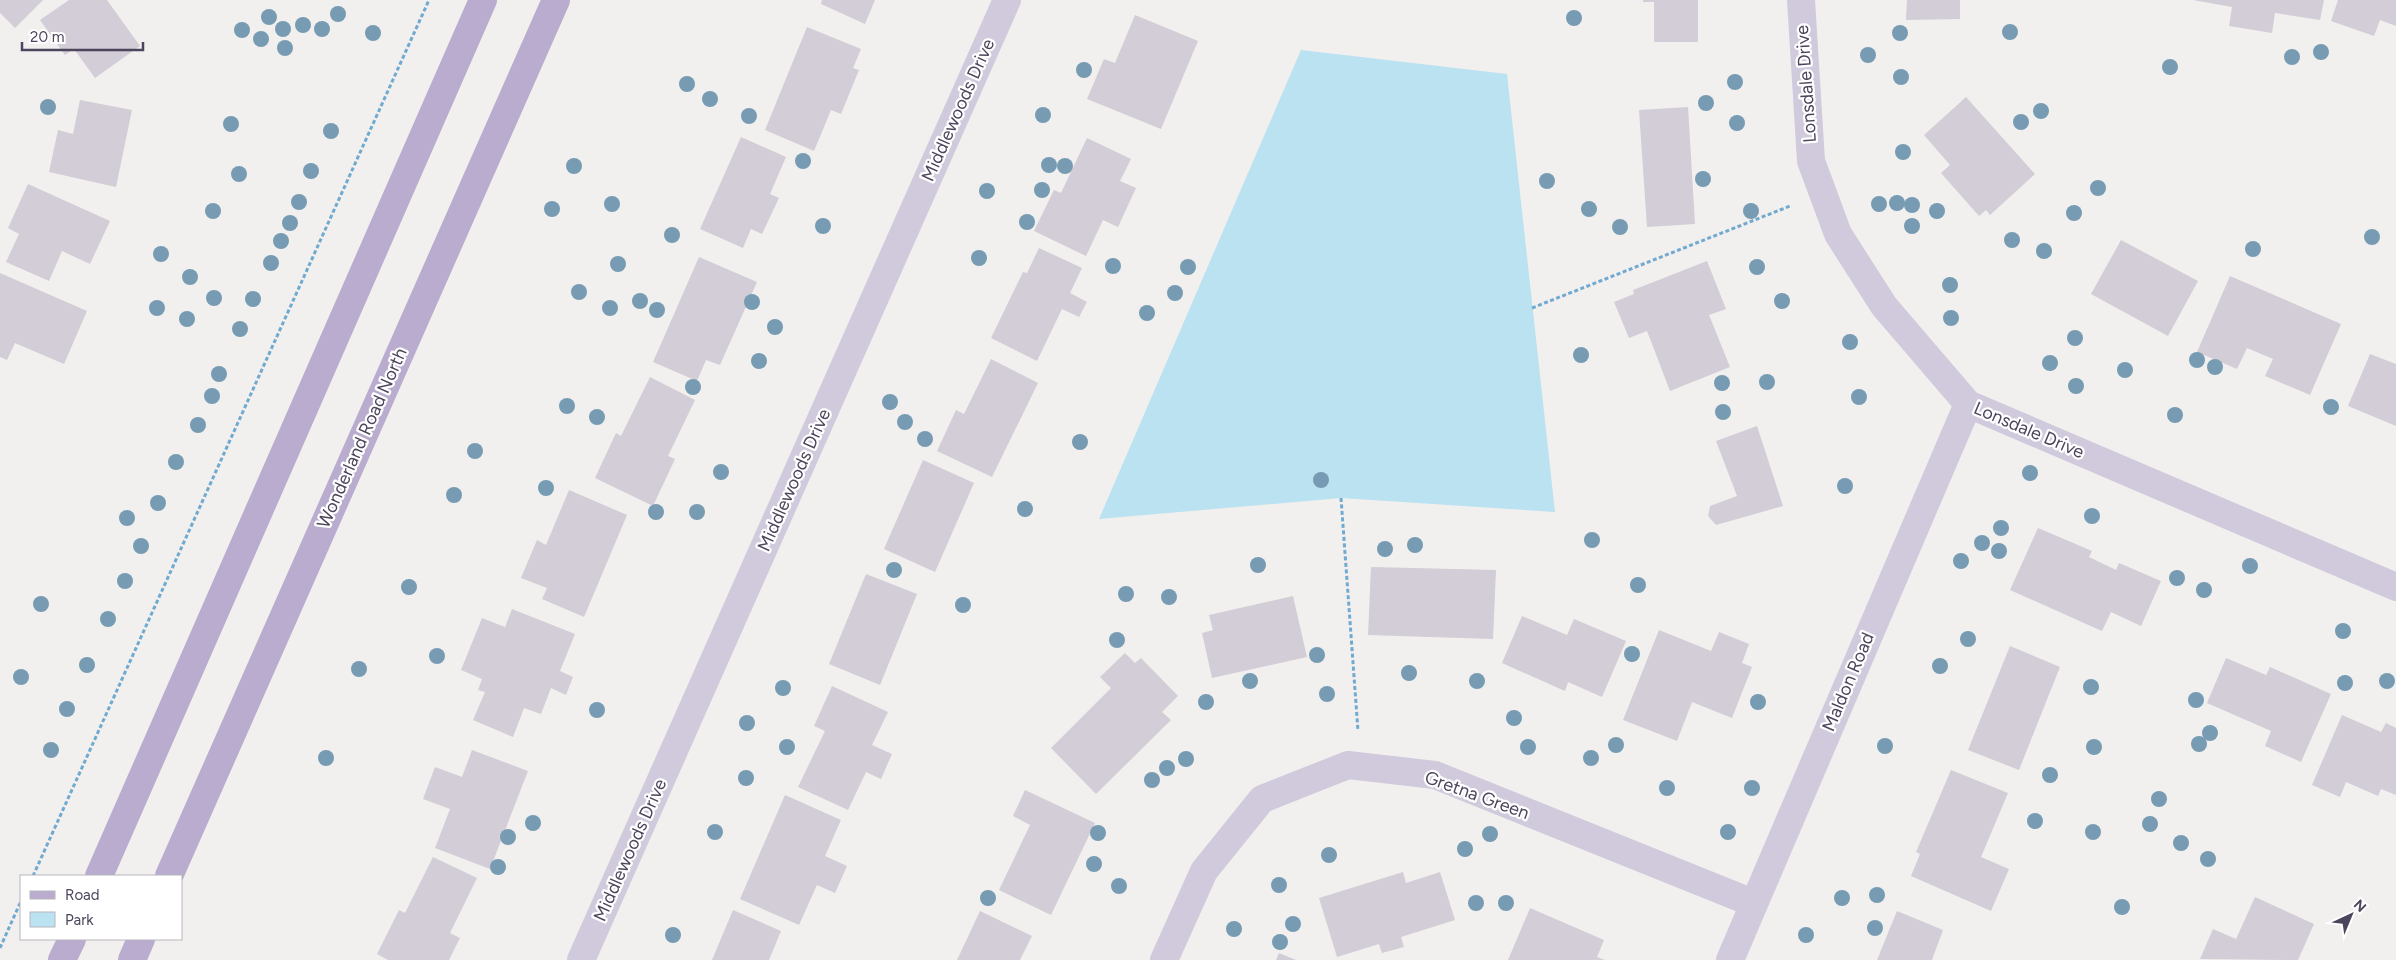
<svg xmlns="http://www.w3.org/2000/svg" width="2396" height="960" font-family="Figtree,sans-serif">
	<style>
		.green { fill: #bae2f1 }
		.building { fill: #d2cdd6 }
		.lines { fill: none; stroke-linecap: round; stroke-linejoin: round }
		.path { stroke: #70aad0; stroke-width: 3; stroke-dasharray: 4 2.5; stroke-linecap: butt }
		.street { stroke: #d0cadc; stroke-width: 28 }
		.primary { stroke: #b9acce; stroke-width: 28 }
		.tree { fill: #769bb2 }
		.labels { text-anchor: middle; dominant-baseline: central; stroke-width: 4.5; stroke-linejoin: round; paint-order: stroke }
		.street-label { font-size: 18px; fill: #4d455c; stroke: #fff }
	</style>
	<rect width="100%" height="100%" fill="#f1f0ee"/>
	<path class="green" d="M 1301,50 L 1507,74 L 1555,512 L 1341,498 L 1099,519 Z"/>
	<g class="building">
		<path d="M 0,0 L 43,0 L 15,28 L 0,13 Z"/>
		<path d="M 69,0 L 107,0 L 140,46 L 95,78 L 74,49 L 65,55 L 40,20 Z"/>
		<path d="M 822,0 L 875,0 L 865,24 L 821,4 Z"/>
		<path d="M 1643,0 L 1698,0 L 1698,42 L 1654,42 L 1654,2 L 1643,2 Z"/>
		<path d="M 1907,0 L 1960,0 L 1960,19 L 1906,20 Z"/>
		<path d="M 2193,0 L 2324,0 L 2320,20 L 2275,13 L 2272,33 L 2229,26 L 2232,7 Z"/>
		<path d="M 2338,0 L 2396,0 L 2396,26 L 2380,20 L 2374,36 L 2331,21 Z"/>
		<path d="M 1135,15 L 1198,41 L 1161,129 L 1087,99 L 1104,59 L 1115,63 Z"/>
		<path d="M 807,27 L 861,49 L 853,68 L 859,70 L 841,114 L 831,110 L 814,151 L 765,130 Z"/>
		<path d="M 1966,97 L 2035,174 L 1990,215 L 1986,210 L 1979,216 L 1941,173 L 1950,165 L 1924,135 Z"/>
		<path d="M 80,100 L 132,110 L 116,187 L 49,172 L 58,130 L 73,134 Z"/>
		<path d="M 1688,107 L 1695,224 L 1647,227 L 1639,110 Z"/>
		<path d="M 741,137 L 786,157 L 770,194 L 779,198 L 762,234 L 751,229 L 743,248 L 700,229 Z"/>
		<path d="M 1087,138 L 1131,159 L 1120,181 L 1136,188 L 1118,227 L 1103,220 L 1086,256 L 1034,231 L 1054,190 L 1061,193 Z"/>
		<path d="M 28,184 L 110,221 L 90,264 L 62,251 L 49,281 L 6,262 L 19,234 L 8,228 Z"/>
		<path d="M 2121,240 L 2198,281 L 2168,336 L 2091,294 Z"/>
		<path d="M 1039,248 L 1082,268 L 1070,293 L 1087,302 L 1079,317 L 1062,309 L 1037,361 L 991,338 L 1023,272 L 1027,273 Z"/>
		<path d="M 699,257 L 757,282 L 720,365 L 706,360 L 697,381 L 653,362 Z"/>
		<path d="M 1707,261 L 1726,309 L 1709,315 L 1730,367 L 1670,391 L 1647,331 L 1629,338 L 1614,302 L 1634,294 L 1633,290 Z"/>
		<path d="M 0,273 L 87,311 L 64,364 L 15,343 L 7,360 L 0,357 Z"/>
		<path d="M 2230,276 L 2341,324 L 2310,395 L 2265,376 L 2273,359 L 2247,348 L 2237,369 L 2197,352 Z"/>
		<path d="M 2370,354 L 2396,364 L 2396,426 L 2348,406 Z"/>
		<path d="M 991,359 L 1038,383 L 992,477 L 937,451 L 956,410 L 964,414 Z"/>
		<path d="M 650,377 L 695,400 L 668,456 L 675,459 L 653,506 L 595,478 L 616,433 L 621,436 Z"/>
		<path d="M 1757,426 L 1783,506 L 1716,525 L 1708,516 L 1710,506 L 1737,496 L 1716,441 Z"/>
		<path d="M 923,460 L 974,483 L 935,572 L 884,549 Z"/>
		<path d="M 569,490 L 627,515 L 584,617 L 542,599 L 547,588 L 521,578 L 537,540 L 546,545 Z"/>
		<path d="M 2038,528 L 2092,551 L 2089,557 L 2116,570 L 2119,563 L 2161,581 L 2141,626 L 2111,612 L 2102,631 L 2010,590 Z"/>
		<path d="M 1371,567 L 1496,570 L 1493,639 L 1368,635 Z"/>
		<path d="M 866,574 L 917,594 L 880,685 L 829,664 Z"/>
		<path d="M 1293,596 L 1307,657 L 1212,678 L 1202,633 L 1213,630 L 1209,615 Z"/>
		<path d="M 512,609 L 575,634 L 560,671 L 573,677 L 566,695 L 551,688 L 541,714 L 524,708 L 513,737 L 473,720 L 485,692 L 478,690 L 482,679 L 461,670 L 482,618 L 505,627 Z"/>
		<path d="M 1522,616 L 1567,635 L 1574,619 L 1626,641 L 1602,697 L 1568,682 L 1565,691 L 1502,663 Z"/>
		<path d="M 1659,630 L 1711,651 L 1719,632 L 1749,644 L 1742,663 L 1752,667 L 1732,718 L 1692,702 L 1677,741 L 1623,720 Z"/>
		<path d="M 2010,646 L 2060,667 L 2019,770 L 1968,750 Z"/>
		<path d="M 1125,653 L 1135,663 L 1141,658 L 1178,696 L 1162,712 L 1171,720 L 1096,794 L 1051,748 L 1111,688 L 1100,677 Z"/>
		<path d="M 2226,658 L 2266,675 L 2270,667 L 2331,694 L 2301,762 L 2265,746 L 2271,731 L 2207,703 Z"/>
		<path d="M 832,686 L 888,712 L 872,745 L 892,754 L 881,779 L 866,772 L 848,810 L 798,787 L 825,731 L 814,726 Z"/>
		<path d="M 2342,715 L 2381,732 L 2386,723 L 2396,728 L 2396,795 L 2381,789 L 2378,796 L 2346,782 L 2340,797 L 2312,785 Z"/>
		<path d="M 472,750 L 528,771 L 490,869 L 435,848 L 450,809 L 423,799 L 435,767 L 462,777 Z"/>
		<path d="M 1951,770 L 2008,793 L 1981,857 L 2009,869 L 1991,911 L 1911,876 L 1920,854 L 1916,852 Z"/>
		<path d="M 1025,790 L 1095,823 L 1051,915 L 999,890 L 1030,825 L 1013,816 Z"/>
		<path d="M 785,795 L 841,820 L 825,856 L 847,866 L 835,893 L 817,885 L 799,925 L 740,899 Z"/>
		<path d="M 433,857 L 477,878 L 450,933 L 460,938 L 449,960 L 388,960 L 377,954 L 399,910 L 405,913 Z"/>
		<path d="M 1403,872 L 1406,883 L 1440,872 L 1455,920 L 1401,937 L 1404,947 L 1382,953 L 1379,944 L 1337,957 L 1319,898 Z"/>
		<path d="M 2255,897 L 2314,924 L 2298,960 L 2200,959 L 2213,929 L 2236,939 Z"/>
		<path d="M 1530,908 L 1604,940 L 1597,957 L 1605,960 L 1508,960 Z"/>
		<path d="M 733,910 L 781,931 L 769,960 L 712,960 Z"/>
		<path d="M 980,911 L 1032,936 L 1020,960 L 957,960 Z"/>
		<path d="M 1897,911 L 1943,930 L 1932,960 L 1877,960 Z"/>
		<path d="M 1279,953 L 1296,960 L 1276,960 Z"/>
	</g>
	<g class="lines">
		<g class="path">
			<path d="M 1532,308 L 1790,206"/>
			<path d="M 1341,498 L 1358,731"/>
			<path d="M 33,876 L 429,0"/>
			<path d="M 0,948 L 21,901"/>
		</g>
		<g class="street">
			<path d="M 1801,0 L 1811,161 L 1838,234 L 1884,306 L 1968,404 L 2396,587"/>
			<path d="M 581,960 L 1007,0"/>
			<path d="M 1164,960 L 1204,871 L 1262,799 L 1348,765 L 1435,775 L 1753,903"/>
			<path d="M 1730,960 L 1968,404"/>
		</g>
		<g class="primary">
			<path d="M 99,876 L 483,0"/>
			<path d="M 169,876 L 556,0"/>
			<path d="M 62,960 L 72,939"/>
			<path d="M 132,960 L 141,939"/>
		</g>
	</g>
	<g class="tree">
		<circle cx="338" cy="14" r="8"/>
		<circle cx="269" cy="17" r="8"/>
		<circle cx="1574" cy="18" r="8"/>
		<circle cx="303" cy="25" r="8"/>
		<circle cx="283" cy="29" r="8"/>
		<circle cx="322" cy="29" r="8"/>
		<circle cx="242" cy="30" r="8"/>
		<circle cx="2010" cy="32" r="8"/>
		<circle cx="373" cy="33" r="8"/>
		<circle cx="1900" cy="33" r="8"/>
		<circle cx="261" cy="39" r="8"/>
		<circle cx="285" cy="48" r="8"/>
		<circle cx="2321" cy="52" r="8"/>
		<circle cx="1868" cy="55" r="8"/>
		<circle cx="2292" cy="57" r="8"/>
		<circle cx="2170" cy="67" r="8"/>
		<circle cx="1084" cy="70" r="8"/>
		<circle cx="1901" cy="77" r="8"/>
		<circle cx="1735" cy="82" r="8"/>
		<circle cx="687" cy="84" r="8"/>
		<circle cx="710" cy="99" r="8"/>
		<circle cx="1706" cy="103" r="8"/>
		<circle cx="48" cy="107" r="8"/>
		<circle cx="2041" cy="111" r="8"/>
		<circle cx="1043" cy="115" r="8"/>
		<circle cx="749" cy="116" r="8"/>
		<circle cx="2021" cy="122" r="8"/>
		<circle cx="1737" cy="123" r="8"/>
		<circle cx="231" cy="124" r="8"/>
		<circle cx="331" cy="131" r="8"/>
		<circle cx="1903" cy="152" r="8"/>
		<circle cx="803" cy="161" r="8"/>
		<circle cx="1049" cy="165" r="8"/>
		<circle cx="574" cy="166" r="8"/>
		<circle cx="1065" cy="166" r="8"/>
		<circle cx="311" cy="171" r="8"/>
		<circle cx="239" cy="174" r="8"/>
		<circle cx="1703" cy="179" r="8"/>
		<circle cx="1547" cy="181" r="8"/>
		<circle cx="2098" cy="188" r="8"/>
		<circle cx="1042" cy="190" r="8"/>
		<circle cx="987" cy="191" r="8"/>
		<circle cx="299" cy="202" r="8"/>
		<circle cx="1897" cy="203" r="8"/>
		<circle cx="612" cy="204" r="8"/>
		<circle cx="1879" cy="204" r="8"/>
		<circle cx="1912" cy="205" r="8"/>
		<circle cx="552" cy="209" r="8"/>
		<circle cx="1589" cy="209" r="8"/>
		<circle cx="213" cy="211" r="8"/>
		<circle cx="1751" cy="211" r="8"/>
		<circle cx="1937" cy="211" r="8"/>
		<circle cx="2074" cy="213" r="8"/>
		<circle cx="1027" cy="222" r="8"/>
		<circle cx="290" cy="223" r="8"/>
		<circle cx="823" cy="226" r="8"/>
		<circle cx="1912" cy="226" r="8"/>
		<circle cx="1620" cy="227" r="8"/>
		<circle cx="672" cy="235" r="8"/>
		<circle cx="2372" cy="237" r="8"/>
		<circle cx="2012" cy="240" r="8"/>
		<circle cx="281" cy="241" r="8"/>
		<circle cx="2253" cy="249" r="8"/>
		<circle cx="2044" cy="251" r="8"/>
		<circle cx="161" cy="254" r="8"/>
		<circle cx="979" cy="258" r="8"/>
		<circle cx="271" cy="263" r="8"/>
		<circle cx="618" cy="264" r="8"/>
		<circle cx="1113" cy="266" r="8"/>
		<circle cx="1188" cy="267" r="8"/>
		<circle cx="1757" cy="267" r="8"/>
		<circle cx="190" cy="277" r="8"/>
		<circle cx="1950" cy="285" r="8"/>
		<circle cx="579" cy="292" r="8"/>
		<circle cx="1175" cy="293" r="8"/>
		<circle cx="214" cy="298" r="8"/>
		<circle cx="253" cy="299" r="8"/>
		<circle cx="640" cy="301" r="8"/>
		<circle cx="1782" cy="301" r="8"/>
		<circle cx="752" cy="302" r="8"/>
		<circle cx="157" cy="308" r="8"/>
		<circle cx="610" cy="308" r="8"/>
		<circle cx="657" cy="310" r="8"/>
		<circle cx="1147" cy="313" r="8"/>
		<circle cx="1951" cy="318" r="8"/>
		<circle cx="187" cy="319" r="8"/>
		<circle cx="775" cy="327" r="8"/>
		<circle cx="240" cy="329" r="8"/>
		<circle cx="2075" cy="338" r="8"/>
		<circle cx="1850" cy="342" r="8"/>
		<circle cx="1581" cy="355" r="8"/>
		<circle cx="2197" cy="360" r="8"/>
		<circle cx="759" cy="361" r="8"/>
		<circle cx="2050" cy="363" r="8"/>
		<circle cx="2215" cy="367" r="8"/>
		<circle cx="2125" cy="370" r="8"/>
		<circle cx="219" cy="374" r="8"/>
		<circle cx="1767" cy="382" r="8"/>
		<circle cx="1722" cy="383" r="8"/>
		<circle cx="2076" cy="386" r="8"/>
		<circle cx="693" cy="387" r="8"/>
		<circle cx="212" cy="396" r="8"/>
		<circle cx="1859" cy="397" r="8"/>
		<circle cx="890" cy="402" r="8"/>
		<circle cx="567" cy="406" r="8"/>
		<circle cx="2331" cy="407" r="8"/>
		<circle cx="1723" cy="412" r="8"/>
		<circle cx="2175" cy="415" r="8"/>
		<circle cx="597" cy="417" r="8"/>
		<circle cx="905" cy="422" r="8"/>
		<circle cx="198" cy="425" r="8"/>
		<circle cx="925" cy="439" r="8"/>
		<circle cx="1080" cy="442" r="8"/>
		<circle cx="475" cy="451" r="8"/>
		<circle cx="176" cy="462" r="8"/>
		<circle cx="721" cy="472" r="8"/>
		<circle cx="2030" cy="473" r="8"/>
		<circle cx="1321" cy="480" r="8"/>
		<circle cx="1845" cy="486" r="8"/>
		<circle cx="546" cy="488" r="8"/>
		<circle cx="454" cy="495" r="8"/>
		<circle cx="158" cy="503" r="8"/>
		<circle cx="1025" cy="509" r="8"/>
		<circle cx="656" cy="512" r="8"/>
		<circle cx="697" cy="512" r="8"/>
		<circle cx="2092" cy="516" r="8"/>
		<circle cx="127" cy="518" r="8"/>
		<circle cx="2001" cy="528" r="8"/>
		<circle cx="1592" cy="540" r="8"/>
		<circle cx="1982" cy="543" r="8"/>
		<circle cx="1415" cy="545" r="8"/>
		<circle cx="141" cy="546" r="8"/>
		<circle cx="1385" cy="549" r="8"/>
		<circle cx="1999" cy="551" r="8"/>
		<circle cx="1961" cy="561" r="8"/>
		<circle cx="1258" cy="565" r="8"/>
		<circle cx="2250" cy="566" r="8"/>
		<circle cx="894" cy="570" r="8"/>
		<circle cx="2177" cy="578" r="8"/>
		<circle cx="125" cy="581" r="8"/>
		<circle cx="1638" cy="585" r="8"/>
		<circle cx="409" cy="587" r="8"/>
		<circle cx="2204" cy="590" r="8"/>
		<circle cx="1126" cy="594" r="8"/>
		<circle cx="1169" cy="597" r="8"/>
		<circle cx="41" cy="604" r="8"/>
		<circle cx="963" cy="605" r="8"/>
		<circle cx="108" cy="619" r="8"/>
		<circle cx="2343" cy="631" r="8"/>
		<circle cx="1968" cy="639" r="8"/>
		<circle cx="1117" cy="640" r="8"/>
		<circle cx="1632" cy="654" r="8"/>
		<circle cx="1317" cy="655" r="8"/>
		<circle cx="437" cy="656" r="8"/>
		<circle cx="87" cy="665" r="8"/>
		<circle cx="1940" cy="666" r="8"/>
		<circle cx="359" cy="669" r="8"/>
		<circle cx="1409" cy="673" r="8"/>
		<circle cx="21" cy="677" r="8"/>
		<circle cx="1250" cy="681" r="8"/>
		<circle cx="1477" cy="681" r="8"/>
		<circle cx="2387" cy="681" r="8"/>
		<circle cx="2345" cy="683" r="8"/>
		<circle cx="2091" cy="687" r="8"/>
		<circle cx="783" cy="688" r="8"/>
		<circle cx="1327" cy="694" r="8"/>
		<circle cx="2196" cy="700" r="8"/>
		<circle cx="1206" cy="702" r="8"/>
		<circle cx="1758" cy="702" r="8"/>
		<circle cx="67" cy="709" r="8"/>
		<circle cx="597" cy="710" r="8"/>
		<circle cx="1514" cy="718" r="8"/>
		<circle cx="747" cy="723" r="8"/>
		<circle cx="2210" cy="733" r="8"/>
		<circle cx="2199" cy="744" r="8"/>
		<circle cx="1616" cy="745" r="8"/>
		<circle cx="1885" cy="746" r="8"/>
		<circle cx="787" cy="747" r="8"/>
		<circle cx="1528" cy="747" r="8"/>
		<circle cx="2094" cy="747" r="8"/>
		<circle cx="51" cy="750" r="8"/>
		<circle cx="326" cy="758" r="8"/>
		<circle cx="1591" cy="758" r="8"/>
		<circle cx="1186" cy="759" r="8"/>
		<circle cx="1167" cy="768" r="8"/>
		<circle cx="2050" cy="775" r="8"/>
		<circle cx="746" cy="778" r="8"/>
		<circle cx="1152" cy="780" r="8"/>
		<circle cx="1667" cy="788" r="8"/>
		<circle cx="1752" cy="788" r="8"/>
		<circle cx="2159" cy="799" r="8"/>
		<circle cx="2035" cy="821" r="8"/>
		<circle cx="533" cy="823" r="8"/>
		<circle cx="2150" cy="824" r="8"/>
		<circle cx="715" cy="832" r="8"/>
		<circle cx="1728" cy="832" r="8"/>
		<circle cx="2093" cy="832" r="8"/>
		<circle cx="1098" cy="833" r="8"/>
		<circle cx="1490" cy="834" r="8"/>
		<circle cx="508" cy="837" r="8"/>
		<circle cx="2181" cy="843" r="8"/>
		<circle cx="1465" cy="849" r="8"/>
		<circle cx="1329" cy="855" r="8"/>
		<circle cx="2208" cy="859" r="8"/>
		<circle cx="1094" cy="864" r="8"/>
		<circle cx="498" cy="867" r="8"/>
		<circle cx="1279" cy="885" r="8"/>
		<circle cx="1119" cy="886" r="8"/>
		<circle cx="1877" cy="895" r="8"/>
		<circle cx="988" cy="898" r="8"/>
		<circle cx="1842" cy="898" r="8"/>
		<circle cx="1476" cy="903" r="8"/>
		<circle cx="1506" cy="903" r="8"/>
		<circle cx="2122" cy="907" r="8"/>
		<circle cx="1293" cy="924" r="8"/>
		<circle cx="1875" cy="928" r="8"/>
		<circle cx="1234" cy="929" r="8"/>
		<circle cx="673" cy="935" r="8"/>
		<circle cx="1806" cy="935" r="8"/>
		<circle cx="1280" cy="942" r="8"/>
	</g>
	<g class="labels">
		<g class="street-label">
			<text transform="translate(1806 84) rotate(-94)">Lonsdale Drive</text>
			<text transform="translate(958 110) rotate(-66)">Middlewoods Drive</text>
			<text transform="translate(2029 430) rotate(23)">Lonsdale Drive</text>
			<text transform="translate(362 438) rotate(-66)">Wonderland Road North</text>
			<text transform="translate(794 480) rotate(-66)">Middlewoods Drive</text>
			<text transform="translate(1848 682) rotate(-67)">Maldon Road</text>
			<text transform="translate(1477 795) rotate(20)">Gretna Green</text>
			<text transform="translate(630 850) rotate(-66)">Middlewoods Drive</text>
		</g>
	</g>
	<rect x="20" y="875" width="162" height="65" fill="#ffffff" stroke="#b8b5be"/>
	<rect x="30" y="891" width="25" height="8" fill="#b9acce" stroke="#b8b5be"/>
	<text x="65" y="900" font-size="15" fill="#4d455c">Road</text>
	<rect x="30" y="912" width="25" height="15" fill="#bae2f1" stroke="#b8b5be"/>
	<text x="65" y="925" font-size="15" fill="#4d455c">Park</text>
	<g transform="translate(2351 915) rotate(44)" stroke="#ffffff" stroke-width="4" paint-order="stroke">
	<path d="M0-4L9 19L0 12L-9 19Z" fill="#4d455c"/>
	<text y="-8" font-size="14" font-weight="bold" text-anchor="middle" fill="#4d455c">N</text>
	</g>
	<path d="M22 42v8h121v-8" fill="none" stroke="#4d455c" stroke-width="2.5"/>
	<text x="30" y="42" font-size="15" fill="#4d455c" stroke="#ffffff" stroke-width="4" paint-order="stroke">20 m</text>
</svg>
